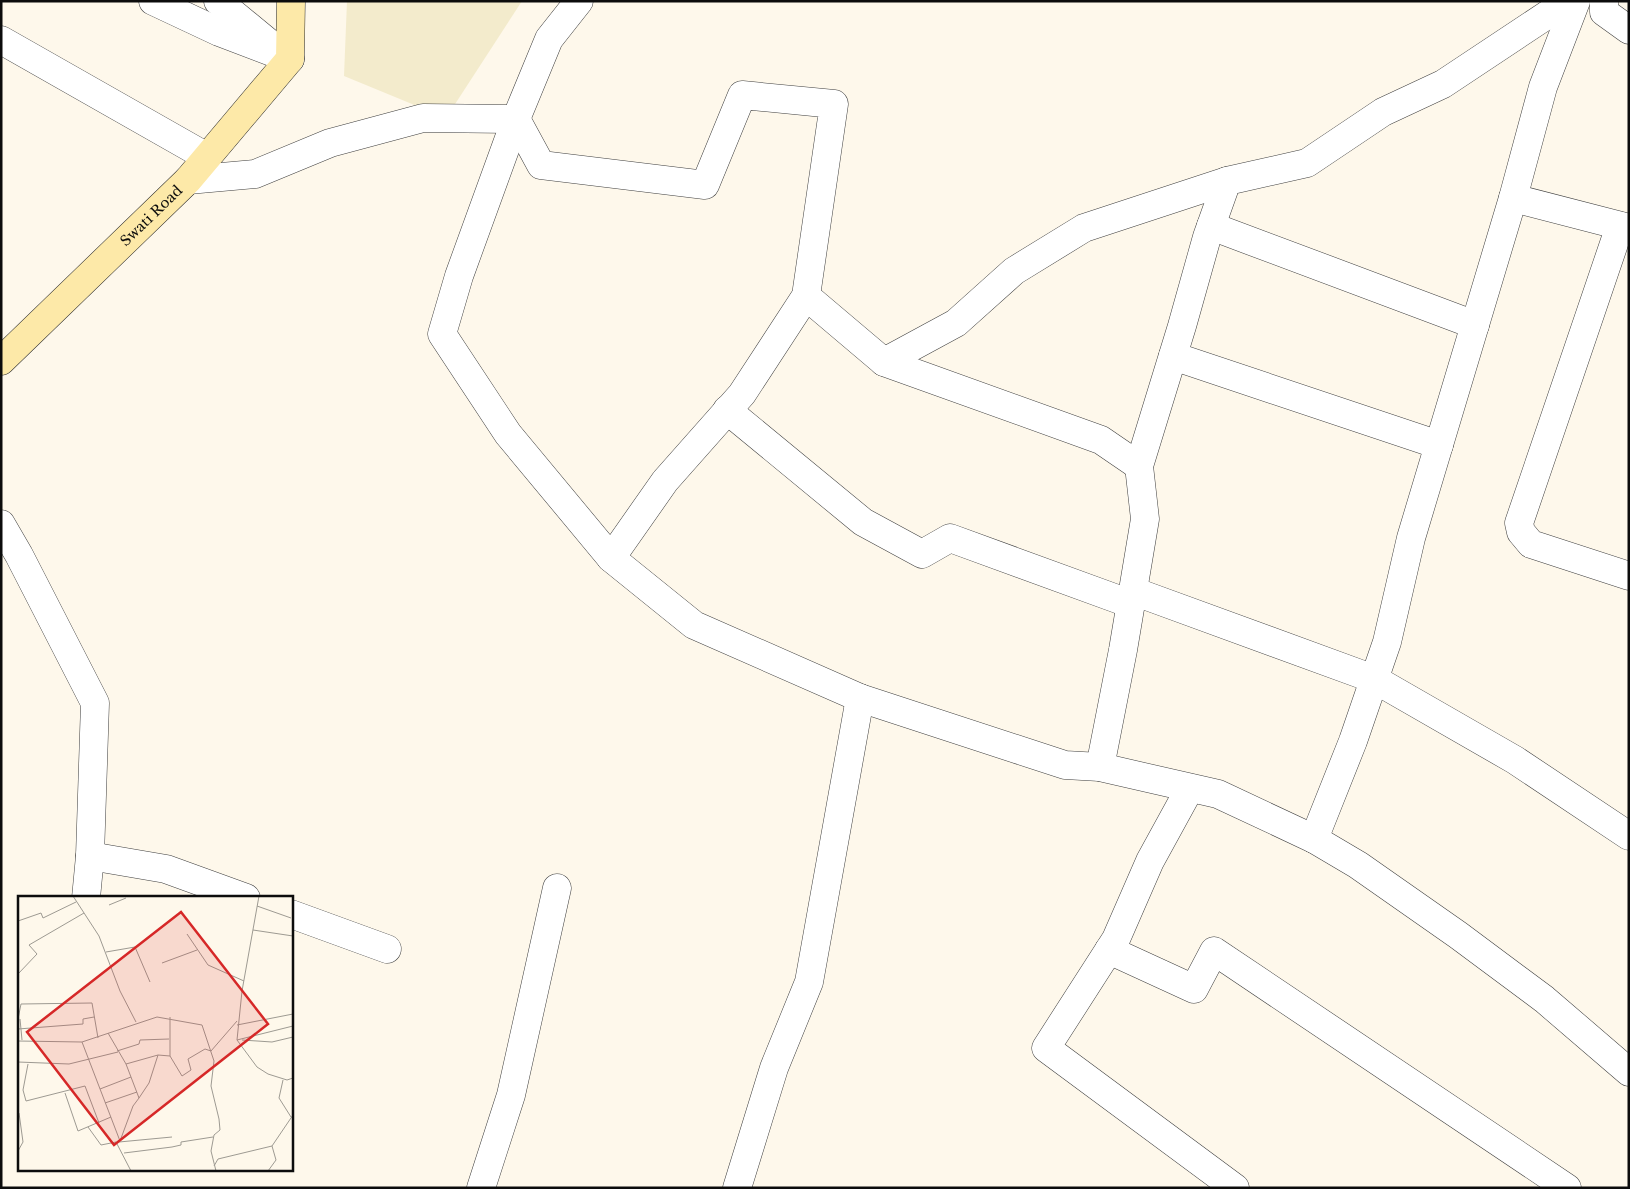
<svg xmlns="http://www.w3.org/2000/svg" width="1630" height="1189" font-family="'Libre Baskerville',serif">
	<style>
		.farmland { fill: #f3ebcc }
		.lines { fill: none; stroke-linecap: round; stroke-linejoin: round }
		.street-casing { stroke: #3f3f3f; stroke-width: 29 }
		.secondary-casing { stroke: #2e2e2e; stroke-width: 29 }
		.street { stroke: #fff; stroke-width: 28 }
		.secondary { stroke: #fde9a8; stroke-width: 28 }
		.labels { text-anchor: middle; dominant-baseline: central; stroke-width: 5; stroke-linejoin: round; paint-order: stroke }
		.street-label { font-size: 14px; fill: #0c0c0c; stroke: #fff }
		.inset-road { fill: none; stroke: #9d9a92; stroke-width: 1 }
		.view { fill: #d62828; fill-opacity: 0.15; stroke: #d62828; stroke-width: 2.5 }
		.inset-edge { fill: none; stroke: #0c0c0c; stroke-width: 2.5 }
	</style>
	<rect width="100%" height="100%" fill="#fef8eb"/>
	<path class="farmland" d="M 347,1 L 522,1 L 446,118 L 344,76 Z"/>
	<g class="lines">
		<defs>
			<g id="street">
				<path d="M 153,1 L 219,32 L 290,59"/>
				<path d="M 218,1 L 269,43"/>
				<path d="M 579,1 L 549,39 L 516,119 L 459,276 L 442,334 L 508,434 L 611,558 L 694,625 L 860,698 L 1065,765 L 1100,767 L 1218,794 L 1314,839 L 1358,865 L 1458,935 L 1544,999 L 1629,1072"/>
				<path d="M 1604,1 L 1604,12 L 1629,30"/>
				<path d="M 1,40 L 207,157"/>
				<path d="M 188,180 L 255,174 L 330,143 L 423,118 L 516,119 L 541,165 L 705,185 L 742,95 L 834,104 L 806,296 L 742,394 L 665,481 L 611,558"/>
				<path d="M 1513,198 L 1629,228"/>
				<path d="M 1211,226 L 1475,325"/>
				<path d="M 1620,226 L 1519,523 L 1521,532 L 1531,544 L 1629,576"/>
				<path d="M 806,296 L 884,362 L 956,323 L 1014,271 L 1084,228 L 1227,181"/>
				<path d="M 1173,356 L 1439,445"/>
				<path d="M 884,362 L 1101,440 L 1139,466"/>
				<path d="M 727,410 L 863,522 L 922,554 L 950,538 L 1131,604"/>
				<path d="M 1,524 L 19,555 L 95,703 L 90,856 L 86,898"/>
				<path d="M 1133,591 L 1374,679 L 1515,760 L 1629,836"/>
				<path d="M 1100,767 L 1123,650 L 1145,519 L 1139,466 L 1182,326 L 1207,237 L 1227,181 L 1307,163 L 1383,112 L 1443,84 L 1568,1"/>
				<path d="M 1190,788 L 1150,861 L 1116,939 L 1046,1048 L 1235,1188"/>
				<path d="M 1314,839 L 1353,741 L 1387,642 L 1411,538 L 1513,198 L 1543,87 L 1576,1"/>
				<path d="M 90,856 L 166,869 L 246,898"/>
				<path d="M 291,914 L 387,949"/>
				<path d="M 1109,950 L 1194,989 L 1214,951 L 1567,1188"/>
				<path d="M 481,1188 L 511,1095 L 557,888"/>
				<path d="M 737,1188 L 774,1068 L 809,982 L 860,698"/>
			</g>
			<g id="secondary">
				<path id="s1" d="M 1,361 L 188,180 L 290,59 L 291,1"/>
			</g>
		</defs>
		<use href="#street" class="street-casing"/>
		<use href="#secondary" class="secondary-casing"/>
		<use href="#street" class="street"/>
		<use href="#secondary" class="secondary"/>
	</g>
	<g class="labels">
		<g class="street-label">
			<text stroke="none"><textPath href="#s1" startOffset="209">Swati Road</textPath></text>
		</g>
	</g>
	<g transform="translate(18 896)">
		<rect width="275" height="275" fill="#fef8eb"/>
		<path class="inset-road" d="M 55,0 L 81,40 L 102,95 L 118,126M 91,9 L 108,2M 239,10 L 273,22M 0,25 L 23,17 L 25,22 L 58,6M 235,34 L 275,40M 169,38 L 190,69 L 226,85M 88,56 L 117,51 L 132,86M 144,67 L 179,54M 0,78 L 19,58 L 11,49 L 66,17M 152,121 L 152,160 L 164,180 L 173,174 L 170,163 L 187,153 L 193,155 L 219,125M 0,123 L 3,108 L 74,107 L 80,142M 2,123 L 4,144M 219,129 L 275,118M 0,133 L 65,128 L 65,123 L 76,121M 90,137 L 108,168 L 121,202 L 115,210 L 102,245M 219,144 L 224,95 L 241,0M 219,144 L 239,171 L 250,178 L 269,184 L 275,182M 219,144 L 275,130M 224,144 L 254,146 L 275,141M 0,145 L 64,146 L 139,121 L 184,129 L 196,165 L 193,190 L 201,223 L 202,234 L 196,239 L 193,255 L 198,275M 64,146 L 102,245M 99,155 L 121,148 L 122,144 L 151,143M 0,166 L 51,168 L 100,156M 10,168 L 5,194 L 8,205 L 67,190 L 81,227M 108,168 L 140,159M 265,184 L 261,202 L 273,221M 82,193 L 113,181M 47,197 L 60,235 L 93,221M 121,202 L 131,187 L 140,159 L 152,160M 87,207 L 119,196M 70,231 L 83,249 L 98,246 L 113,275M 101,246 L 154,241M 0,255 L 5,246 L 1,217M 106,257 L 154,251 L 163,249 L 163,246 L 195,241M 196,270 L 200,263 L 254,250 L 275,219M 250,275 L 258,264 L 254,250"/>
		<path class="view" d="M 163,16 L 250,128 L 96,249 L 9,136 Z"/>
		<rect width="275" height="275" class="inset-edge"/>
	</g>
	<rect width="1630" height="1189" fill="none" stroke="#0c0c0c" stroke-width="5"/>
</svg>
